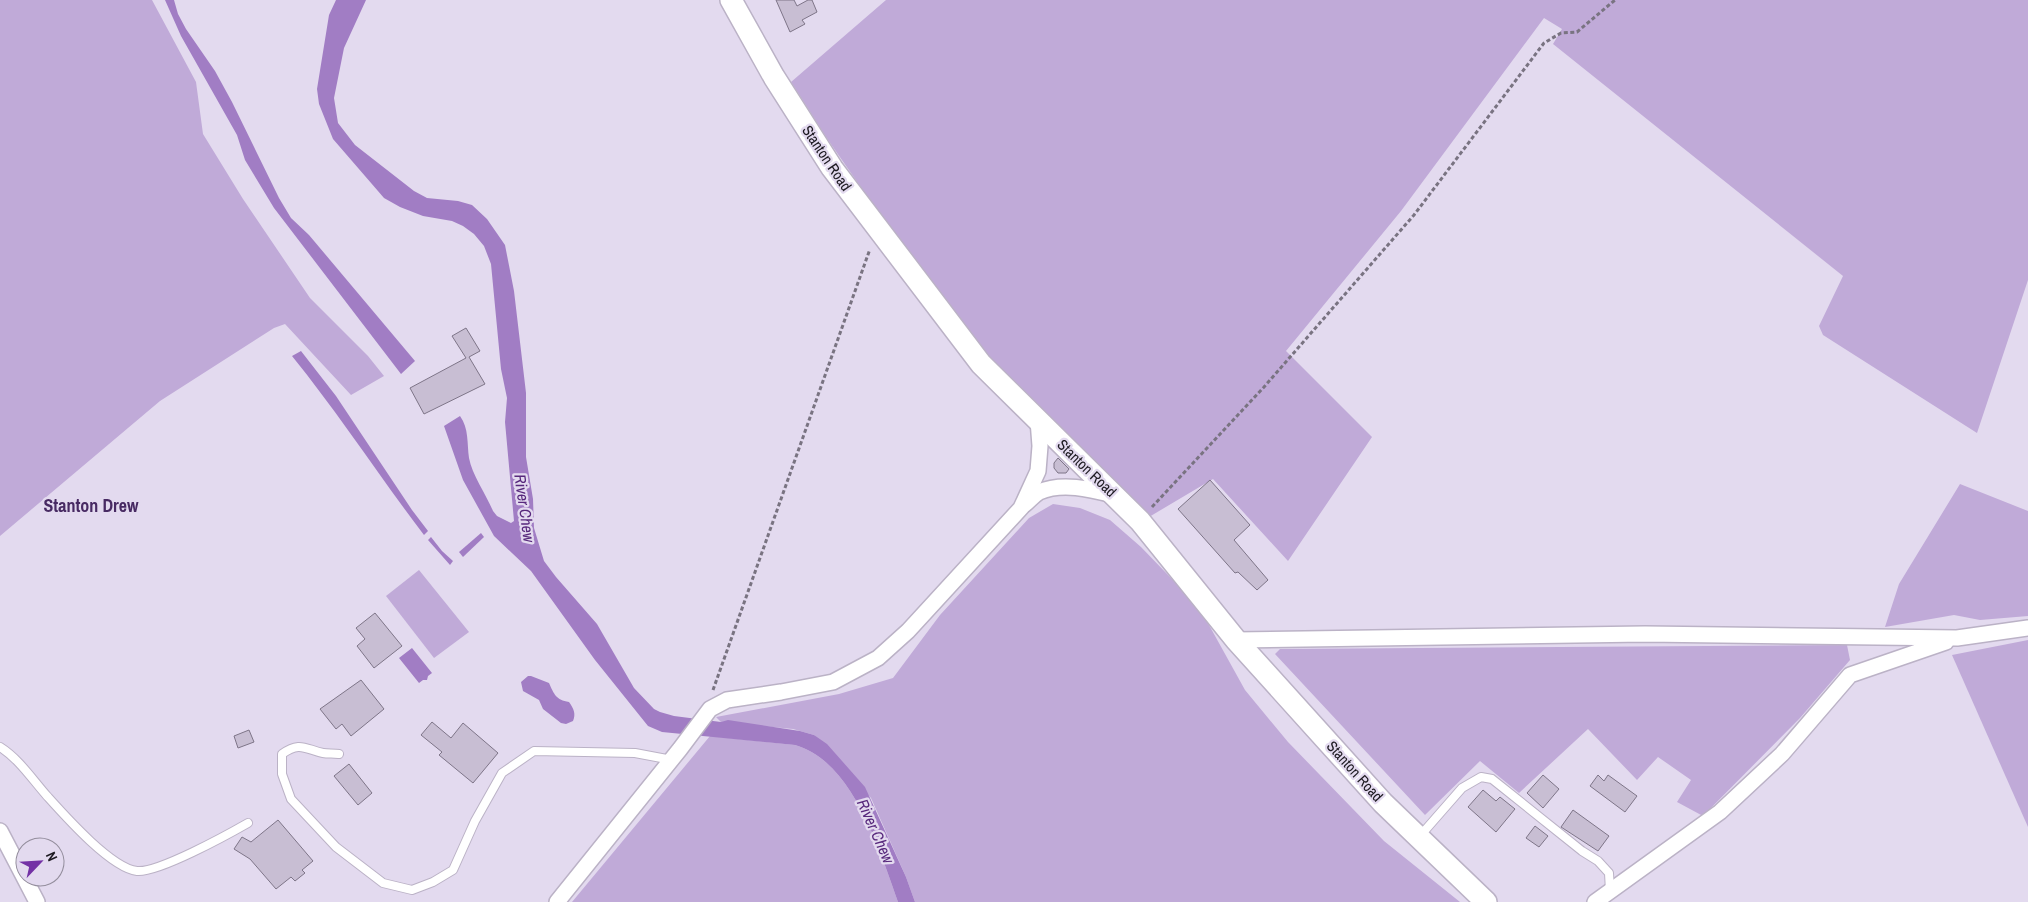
<svg xmlns="http://www.w3.org/2000/svg" width="2028" height="902" font-family="'Archivo Narrow',sans-serif">
	<style>
		.green { fill: #c0aad8 }
		.water { fill: #a17dc4 }
		.building { fill: #c8bed3; stroke: #7e7588 }
		.lines { fill: none; stroke-linecap: round; stroke-linejoin: round }
		.lane-casing { stroke: #bbb2c6; stroke-width: 10 }
		.street-casing { stroke: #bbb2c6; stroke-width: 18 }
		.secondary-casing { stroke: #bbb2c6; stroke-width: 24 }
		.path { stroke: #797381; stroke-width: 3; stroke-dasharray: 4 2.5; stroke-linecap: butt }
		.lane { stroke: #fff; stroke-width: 8 }
		.street { stroke: #fff; stroke-width: 15 }
		.secondary { stroke: #fff; stroke-width: 21 }
		.labels { text-anchor: middle; dominant-baseline: central; stroke-width: 4.5; stroke-linejoin: round; paint-order: stroke }
		.street-label { font-size: 15px; fill: #1c1920; stroke: #e3daef }
		.water-label { font-size: 16px; font-style: italic; fill: #57287c; stroke: #e3daef }
		.quarter-label { font-size: 18px; font-weight: bold; fill: #482a63; stroke: #e3daef }
	</style>
	<rect width="100%" height="100%" fill="#e3daef"/>
	<g class="green">
		<path d="M 0,0 L 152,0 L 196,82 L 203,134 L 243,199 L 310,298 L 368,356 L 384,376 L 351,395 L 285,324 L 274,328 L 160,401 L 0,536 Z"/>
		<path d="M 886,0 L 2028,0 L 2028,280 L 1977,433 L 1823,335 L 1819,326 L 1843,276 L 1553,44 L 1562,29 L 1544,18 L 1401,211 L 1286,351 L 1372,437 L 1288,561 L 1213,479 L 1149,517 L 1012,383 L 944,307 L 826,137 L 791,82 Z"/>
		<path d="M 1960,484 L 2028,511 L 2028,616 L 1980,620 L 1954,615 L 1885,627 L 1899,584 Z"/>
		<path d="M 1053,504 L 1080,508 L 1110,520 L 1141,547 L 1199,607 L 1245,690 L 1288,742 L 1384,841 L 1460,902 L 915,902 L 906,877 L 871,798 L 814,735 L 793,729 L 721,722 L 716,717 L 839,694 L 893,678 L 940,615 L 1029,518 Z"/>
		<path d="M 419,570 L 469,632 L 434,658 L 386,596 Z"/>
		<path d="M 2028,640 L 2028,827 L 1952,655 Z"/>
		<path d="M 1847,645 L 1850,660 L 1800,718 L 1703,816 L 1677,802 L 1691,780 L 1658,757 L 1637,780 L 1588,729 L 1519,793 L 1480,761 L 1425,815 L 1275,654 L 1280,649 Z"/>
		<path d="M 710,736 L 795,745 C 853,761 880,851 898,902 L 572,902 Z"/>
	</g>
	<g class="water">
		<path d="M 165,0 L 174,0 L 178,14 L 186,29 L 215,71 L 232,102 L 279,198 L 291,218 L 309,235 L 415,361 L 401,374 L 274,208 L 245,160 L 237,135 L 181,36 Z"/>
		<path d="M 336,0 L 366,0 L 344,48 L 334,98 L 338,123 L 355,145 L 414,191 L 427,198 L 458,201 L 472,205 L 487,219 L 505,245 L 514,291 L 526,393 L 526,457 L 533,499 L 534,528 L 544,561 L 556,577 L 597,624 L 634,688 L 654,709 L 660,712 L 674,716 L 721,722 L 728,720 L 800,731 L 814,735 L 827,744 L 865,787 L 906,877 L 915,902 L 898,902 C 880,851 853,761 795,745 L 662,732 L 648,726 L 595,660 L 531,571 L 494,536 L 463,480 L 444,426 L 460,416 C 469,428 467,444 469,458 C 472,475 486,494 493,511 L 497,516 L 511,523 L 514,521 L 505,422 L 507,398 L 501,369 L 491,264 L 484,246 L 474,234 L 463,226 L 452,221 L 423,216 L 400,207 L 384,198 L 333,139 L 319,104 L 317,89 L 329,15 Z"/>
		<path d="M 301,351 L 336,396 L 412,510 L 428,531 L 424,535 C 379,476 339,414 292,356 Z"/>
		<path d="M 481,533 L 484,537 L 463,557 L 459,552 Z"/>
		<path d="M 431,537 L 442,551 L 453,561 L 450,565 L 428,540 Z"/>
		<path d="M 412,648 L 432,673 L 428,676 L 427,680 L 423,680 L 419,683 L 399,658 Z"/>
		<path d="M 528,676 L 531,676 L 549,683 C 554,694 556,700 569,702 C 574,709 576,714 573,721 L 566,724 L 561,723 L 543,709 L 539,700 L 523,691 L 521,682 Z"/>
	</g>
	<g class="building">
		<path d="M 776,0 L 794,0 L 797,6 L 808,0 L 812,0 L 817,12 L 802,20 L 805,24 L 790,32 Z"/>
		<path d="M 466,328 L 480,351 L 469,357 L 485,384 L 424,414 L 410,388 L 466,358 L 452,336 Z"/>
		<path d="M 1058,458 L 1069,469 L 1066,473 L 1058,473 L 1054,468 L 1054,463 Z"/>
		<path d="M 1210,480 L 1250,525 L 1234,540 L 1268,580 L 1257,590 L 1238,572 L 1235,573 L 1178,509 Z"/>
		<path d="M 375,613 L 402,646 L 374,668 L 357,646 L 365,639 L 356,628 Z"/>
		<path d="M 361,680 L 384,709 L 351,736 L 342,724 L 336,729 L 320,709 Z"/>
		<path d="M 432,722 L 451,738 L 463,723 L 498,753 L 473,783 L 439,755 L 442,752 L 421,735 Z"/>
		<path d="M 249,730 L 254,742 L 238,748 L 234,736 Z"/>
		<path d="M 349,764 L 372,793 L 358,805 L 334,776 Z"/>
		<path d="M 1543,775 L 1559,789 L 1543,808 L 1527,793 Z"/>
		<path d="M 1598,775 L 1604,781 L 1608,775 L 1637,796 L 1625,812 L 1590,786 Z"/>
		<path d="M 1483,790 L 1496,801 L 1500,797 L 1515,809 L 1496,832 L 1468,807 Z"/>
		<path d="M 1573,810 L 1609,836 L 1598,851 L 1561,827 Z"/>
		<path d="M 278,820 L 313,861 L 302,870 L 305,873 L 295,881 L 291,877 L 276,889 L 250,859 L 234,849 L 242,837 L 251,842 Z"/>
		<path d="M 1535,826 L 1548,836 L 1539,847 L 1526,838 Z"/>
	</g>
	<g class="lines">
		<defs>
			<g id="lane">
				<path d="M 0,747 C 19,759 32,779 47,796 C 65,816 111,868 137,871 C 158,873 227,835 248,823"/>
				<path d="M 339,754 C 334,753 328,754 323,753 C 305,749 300,741 282,754 L 282,774 L 291,799 L 336,847 L 383,883 L 412,890 L 433,882 L 453,870 L 475,821 L 502,773 L 534,751 L 635,753 L 672,760"/>
				<path d="M 1420,836 L 1462,788 L 1481,777 L 1492,779 L 1582,851 L 1598,861 L 1609,873 L 1610,891"/>
			</g>
			<g id="street">
				<path d="M 1024,505 C 1029,501 1034,495 1039,492 C 1062,482 1090,489 1113,495"/>
				<path d="M 1236,640 L 1645,634 L 1957,638 L 2028,628"/>
				<path d="M 0,831 L 37,902"/>
				<path d="M 557,902 L 680,749 L 710,709 L 727,700 L 781,692 L 833,682 L 878,658 L 908,631 L 1021,508 L 1038,471 L 1040,446 L 1038,420"/>
				<path d="M 1595,902 L 1720,812 L 1782,754 L 1850,675 L 1946,642"/>
			</g>
			<path id="secondary" d="M 731,0 L 774,77 L 832,168 L 981,364 L 1140,521 L 1236,640 L 1383,803 L 1486,902"/>
		</defs>
		<use href="#lane" class="lane-casing"/>
		<use href="#street" class="street-casing"/>
		<use href="#secondary" class="secondary-casing"/>
		<g class="path">
			<path d="M 1152,507 L 1264,387 L 1414,215 L 1544,43 L 1561,33 L 1577,32 L 1615,0"/>
			<path d="M 713,690 L 870,249"/>
		</g>
		<use href="#lane" class="lane"/>
		<use href="#street" class="street"/>
		<use href="#secondary" class="secondary"/>
	</g>
	<g class="labels">
		<g class="street-label">
			<text transform="translate(827 158) rotate(56)">Stanton Road</text>
			<text transform="translate(1087 468) rotate(44)">Stanton Road</text>
			<text transform="translate(1355 771) rotate(48)">Stanton Road</text>
		</g>
		<g class="water-label">
			<text transform="translate(525 508) rotate(82)">River Chew</text>
			<text transform="translate(876 831) rotate(66)">River Chew</text>
		</g>
		<g class="quarter-label">
			<text x="91" y="505">Stanton Drew</text>
		</g>
	</g>
	<g transform="translate(40 862) rotate(65)"><circle r="24" fill="#e3daef" stroke="#938d9c"/>
	<path d="M0-4L9 19L0 12L-9 19Z" fill="#7331a5"/>
	<text y="-8" font-size="14" font-weight="bold" text-anchor="middle" fill="#1c1920">N</text>
	</g>
</svg>
